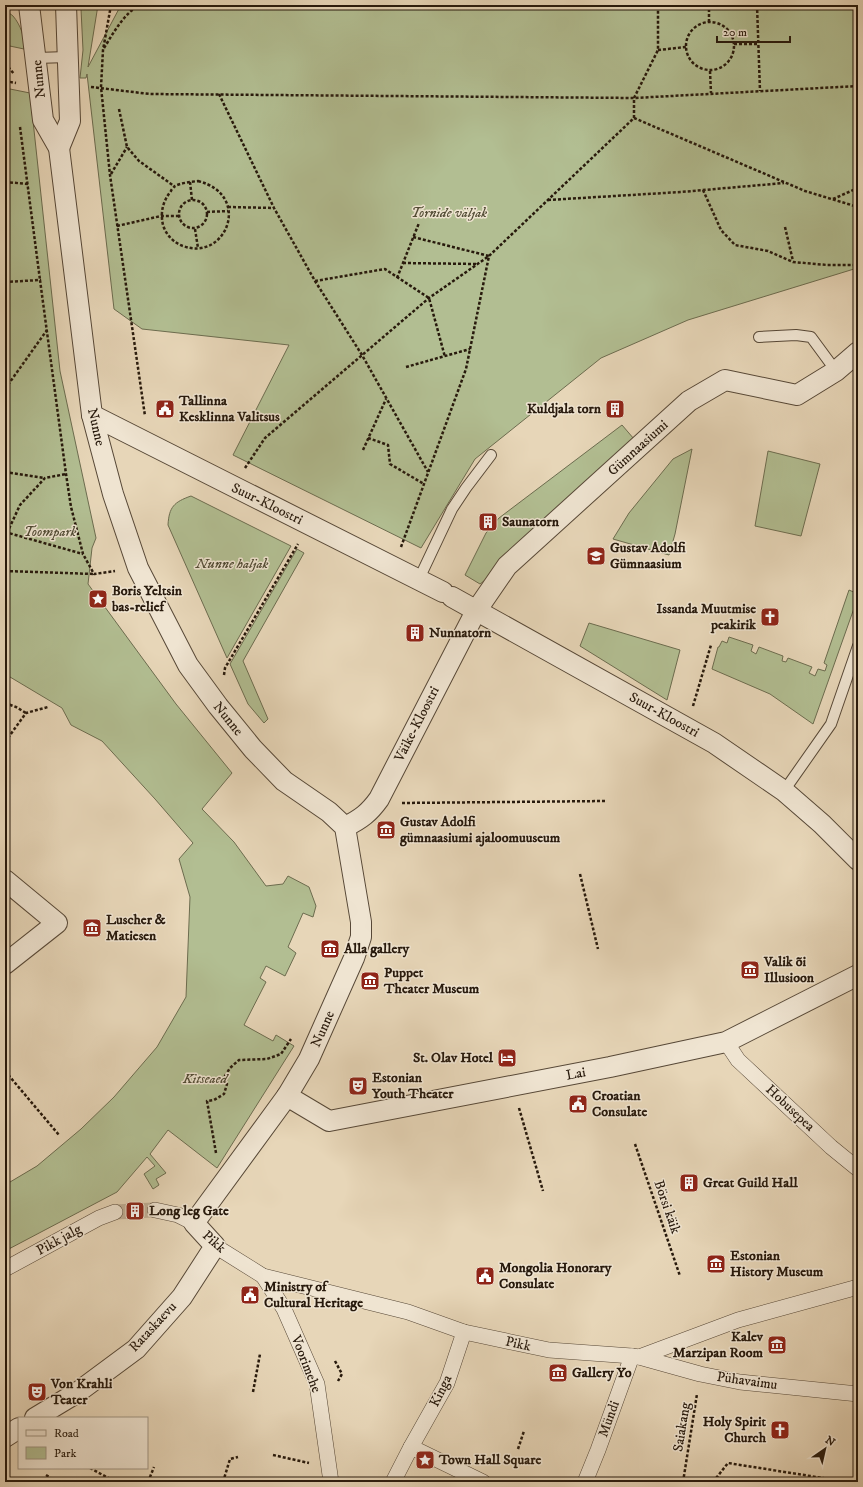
<svg xmlns="http://www.w3.org/2000/svg" width="863" height="1487" font-family="'IM FELL DW Pica',serif">
	<style>
		.green { fill: #b2be92; stroke: #6c6c4f }
		.lines { fill: none; stroke-linecap: round; stroke-linejoin: round }
		.pedestrian-tunnel { stroke: #c1b096; stroke-width: 15; stroke-dasharray: 15 8; stroke-linecap: butt }
		.service-casing { stroke: #574837; stroke-width: 12 }
		.pedestrian-casing { stroke: #574837; stroke-width: 16 }
		.minor-casing { stroke: #574837; stroke-width: 22 }
		.path { stroke: #27190c; stroke-width: 2.5; stroke-dasharray: 3 2; stroke-linecap: butt }
		.service { stroke: #efe4d1; stroke-width: 10 }
		.pedestrian { stroke: #efe4d1; stroke-width: 15 }
		.minor { stroke: #efe4d1; stroke-width: 20 }
		.labels { text-anchor: middle; dominant-baseline: central; stroke-width: 3; stroke-linejoin: round; paint-order: stroke }
		.street-label { font-size: 14px; fill: #27190c; stroke: #efe4d1 }
		.park-label { font-size: 14px; font-style: italic; fill: #514b34; stroke: #efe4d1 }
		.poi-label { font-size: 14px; font-weight: bold; fill: #27190c; stroke: #efe4d1; text-anchor: start }
	</style>
	<rect width="100%" height="100%" fill="#e7d6b8"/>
	<filter id="stains"><feTurbulence type="fractalNoise" baseFrequency=".005" numOctaves="4"/><feColorMatrix values="0 0 0 0 .2 0 0 0 0 .09 0 0 0 0 .02 0 0 0 .5 -.17"/></filter>
	<radialGradient id="worn" r=".72"><stop offset=".6" stop-color="#630" stop-opacity="0"/><stop offset="1" stop-color="#630" stop-opacity=".3"/></radialGradient>
	<g class="green">
		<path d="M 83,5 L 98,5 L 88,67 L 121,5 L 858,5 L 858,270 L 854,269 L 688,320 L 601,358 L 475,459 L 421,548 L 233,455 L 289,345 L 142,329 L 114,309 L 87,74 L 86,78 L 80,78 L 83,50 L 81,9 Z"/>
		<path d="M 5,11 C 7,12 11,14 13,16 C 20,24 26,39 24,49 L 5,45 Z"/>
		<path d="M 5,88 L 30,93 L 60,371 L 96,538 L 92,548 L 88,584 L 176,704 L 232,773 L 202,809 L 234,842 L 266,886 L 283,884 L 288,876 L 309,887 L 316,906 L 313,917 L 303,913 L 288,947 L 296,953 L 285,976 L 266,966 L 260,978 L 266,982 L 244,1025 L 273,1041 L 276,1035 L 294,1046 L 217,1168 L 168,1130 L 150,1154 L 166,1173 L 156,1179 L 159,1185 L 153,1189 L 144,1174 L 155,1166 L 147,1157 L 117,1192 L 5,1251 L 5,1185 L 37,1166 L 81,1129 L 114,1097 L 157,1047 L 186,997 L 190,897 L 179,859 L 193,843 L 155,799 L 102,741 L 71,725 L 62,708 L 5,674 Z"/>
		<path d="M 622,425 L 634,439 L 489,577 L 480,584 L 465,575 L 486,533 L 499,518 Z"/>
		<path d="M 692,449 L 675,534 L 669,555 L 613,539 L 629,513 L 673,459 Z"/>
		<path d="M 768,451 L 820,464 L 801,536 L 755,526 Z"/>
		<path d="M 191,496 L 291,546 L 227,658 L 168,525 C 169,507 174,502 191,496 Z"/>
		<path d="M 297,549 L 304,553 L 243,661 L 268,719 L 264,723 L 248,704 L 230,664 Z"/>
		<path d="M 849,590 L 858,594 L 858,597 L 813,724 L 770,694 L 712,669 L 718,647 L 719,647 L 722,641 L 727,643 L 729,637 L 753,645 L 751,651 L 756,654 L 759,647 L 783,656 L 782,661 L 786,662 L 788,658 L 812,667 L 809,673 L 815,676 L 818,669 L 825,671 L 827,665 L 824,663 Z"/>
		<path d="M 589,623 L 680,650 L 667,700 L 580,646 Z"/>
	</g>
	<g class="lines">
		<path class="pedestrian-tunnel" d="M 115,1212 L 155,1210"/>
		<defs>
			<g id="service">
				<path d="M 36,58 L 68,57"/>
				<path d="M 759,337 L 796,335 L 811,337 L 836,371"/>
				<path d="M 419,579 L 452,509 L 466,488 L 491,455"/>
				<path d="M 784,791 L 831,724 L 858,646"/>
			</g>
			<g id="pedestrian">
				<path d="M 726,1042 L 738,1060 L 831,1147 L 858,1169"/>
				<path d="M 155,1210 L 178,1215 L 194,1223"/>
				<path d="M 215,1246 L 263,1276 L 408,1312 L 464,1332 L 549,1350 L 632,1356 L 639,1357 L 738,1320 L 858,1287"/>
				<path d="M 5,1269 L 99,1218 L 115,1212"/>
				<path d="M 263,1276 L 284,1309 L 317,1384 L 331,1482"/>
				<path d="M 639,1357 L 700,1374 L 740,1382 L 858,1394"/>
				<path d="M 411,1447 L 447,1383 L 464,1332"/>
				<path d="M 393,1482 L 411,1447 L 483,1482"/>
				<path d="M 585,1482 L 598,1450 L 632,1356"/>
			</g>
			<g id="minor">
				<path d="M 29,5 L 43,120 L 59,148 L 92,415 L 113,494 L 138,568 L 188,665 L 218,706 L 253,749 L 284,781 L 329,812 L 345,827 L 361,922 L 361,937 L 354,958 L 309,1059 L 287,1096 L 194,1223 L 215,1246 L 182,1297 L 136,1349 L 78,1392 L 35,1418"/>
				<path d="M 59,148 L 70,121 L 66,5"/>
				<path d="M 92,415 L 443,592"/>
				<path d="M 452,597 L 714,743 L 784,791 L 822,824 L 858,860"/>
				<path d="M 345,827 C 361,819 369,813 379,799 L 476,611 L 507,566 L 689,401 L 725,380 L 797,395 L 836,371 L 858,352"/>
				<path d="M 5,880 L 57,923 L 5,964"/>
				<path d="M 287,1096 L 329,1121 L 610,1067 L 726,1042 L 858,975"/>
				<path d="M 5,1437 L 19,1428"/>
			</g>
		</defs>
		<use href="#service" class="service-casing"/>
		<use href="#pedestrian" class="pedestrian-casing"/>
		<use href="#minor" class="minor-casing"/>
		<g class="path">
			<path d="M 111,5 L 103,50 L 101,87 L 110,175 L 145,416"/>
			<path d="M 757,5 L 760,91"/>
			<circle cx="710" cy="46" r="24"/>
			<path d="M 709,22 L 709,5"/>
			<path d="M 734,44 L 758,44"/>
			<path d="M 104,48 C 114,32 123,15 139,5"/>
			<path d="M 658,50 L 686,47"/>
			<path d="M 5,63 L 14,74"/>
			<path d="M 710,71 L 711,93"/>
			<path d="M 5,81 L 16,83"/>
			<path d="M 91,87 L 150,94 L 634,98 L 858,86"/>
			<path d="M 219,94 L 274,208 L 315,281 L 362,355 L 428,472"/>
			<path d="M 119,109 L 127,147 L 139,161 L 174,186"/>
			<path d="M 634,118 L 805,191 L 858,207"/>
			<path d="M 20,127 L 40,280"/>
			<path d="M 111,174 L 127,147"/>
			<path d="M 198,181 C 253,195 226,262 183,246 C 174,243 166,235 163,225 C 160,212 163,201 171,191 C 171,190 174,187 175,186 C 181,183 190,182 198,181 Z"/>
			<path d="M 5,182 L 28,184"/>
			<path d="M 190,182 L 192,200"/>
			<path d="M 703,190 L 721,230 L 735,245 L 768,251 L 793,262 L 827,265 L 858,265"/>
			<path d="M 833,199 L 858,188"/>
			<circle cx="193" cy="214" r="14"/>
			<path d="M 548,200 L 681,192 L 784,183"/>
			<path d="M 228,207 L 274,208"/>
			<path d="M 207,212 L 228,211"/>
			<path d="M 117,226 L 161,216 L 179,216"/>
			<path d="M 785,227 L 793,261"/>
			<path d="M 195,229 L 198,248"/>
			<path d="M 403,263 L 477,264"/>
			<path d="M 397,278 L 419,223"/>
			<path d="M 315,281 L 385,269 L 429,298 L 445,357"/>
			<path d="M 5,282 L 40,280 L 66,474 L 71,507 L 83,554 L 94,574 L 115,571"/>
			<path d="M 5,292 L 8,281"/>
			<path d="M 406,367 L 470,349"/>
			<path d="M 5,389 L 47,330"/>
			<path d="M 368,438 L 388,445 L 390,464 L 424,484"/>
			<path d="M 363,450 L 386,399"/>
			<path d="M 245,468 L 265,438 L 429,298 L 489,256 L 634,118 L 634,98 L 658,50 L 658,5"/>
			<path d="M 5,472 L 44,478"/>
			<path d="M 5,532 L 83,554"/>
			<path d="M 7,533 L 20,505 L 45,478 L 66,474"/>
			<path d="M 401,547 L 466,369 L 489,256 L 413,237"/>
			<path d="M 5,571 L 94,574"/>
			<path d="M 224,675 L 225,668 L 298,544"/>
			<path d="M 5,703 L 16,707 L 26,713"/>
			<path d="M 693,706 L 711,645"/>
			<path d="M 5,742 L 26,713 L 48,707"/>
			<path d="M 402,803 L 607,801"/>
			<path d="M 580,874 L 598,949"/>
			<path d="M 5,1071 L 59,1135"/>
			<path d="M 519,1108 L 543,1191"/>
			<path d="M 635,1144 L 680,1276"/>
			<path d="M 216,1153 L 207,1101 L 214,1100 L 224,1094 L 227,1084 L 225,1076 L 230,1068 L 239,1060 L 267,1059 L 281,1054 L 291,1039"/>
			<path d="M 335,1361 L 342,1374 L 338,1381"/>
			<path d="M 253,1392 L 260,1354"/>
			<path d="M 518,1449 L 524,1431"/>
			<path d="M 273,1455 L 309,1463"/>
			<path d="M 90,1468 L 112,1480 L 131,1482"/>
			<path d="M 46,1475 L 57,1482"/>
			<path d="M 148,1482 L 154,1467"/>
			<path d="M 223,1482 L 230,1459 L 238,1457"/>
			<path d="M 683,1482 L 697,1394"/>
			<path d="M 713,1482 L 728,1463 L 848,1482"/>
		</g>
		<use href="#service" class="service"/>
		<use href="#pedestrian" class="pedestrian"/>
		<use href="#minor" class="minor"/>
	</g>
	<defs>
		<symbol id="civic-square" viewBox="-11 -11 22 22"><rect x="-9" y="-9" width="18" height="18" rx="4" fill="#8f2418" stroke="#efe4d1"/><path d="M-.6-6.5H3V-4.5H.6V-3L4-1V1h2V6H-6V1h2V-1L-.6-3ZM-1.2 2.5V6h2.4V2.5Z" fill="#fff"/></symbol>
		<symbol id="building-square" viewBox="-11 -11 22 22"><rect x="-9" y="-9" width="18" height="18" rx="4" fill="#8f2418" stroke="#efe4d1"/><path d="M-4-6H4V6H1V3H-1V6H-4ZM-2.5-4.3h1.7v1.8h-1.7ZM.8-4.3h1.7v1.8H.8ZM-2.5-1h1.7V.8h-1.7ZM.8-1h1.7V.8H.8Z" fill="#fff"/></symbol>
		<symbol id="school-square" viewBox="-11 -11 22 22"><rect x="-9" y="-9" width="18" height="18" rx="4" fill="#8f2418" stroke="#efe4d1"/><path d="M0-5L7-2L0 1L-7-2ZM-4 1L0 2.5L4 1V4Q0 6-4 4Z" fill="#fff"/></symbol>
		<symbol id="sight-square" viewBox="-11 -11 22 22"><rect x="-9" y="-9" width="18" height="18" rx="4" fill="#8f2418" stroke="#efe4d1"/><path d="M0-6L1.8-2.2L6-1.7L2.9 1.2L3.7 5.4L0 3.3L-3.7 5.4L-2.9 1.2L-6-1.7L-1.8-2.2Z" fill="#fff"/></symbol>
		<symbol id="church-square" viewBox="-11 -11 22 22"><rect x="-9" y="-9" width="18" height="18" rx="4" fill="#8f2418" stroke="#efe4d1"/><path d="M-1.2-6h2.4v3.5h3.3v2.4h-3.3V6h-2.4V-.1h-3.3v-2.4h3.3Z" fill="#fff"/></symbol>
		<symbol id="museum-square" viewBox="-11 -11 22 22"><rect x="-9" y="-9" width="18" height="18" rx="4" fill="#8f2418" stroke="#efe4d1"/><path d="M0-6L6-3V-2H-6V-3ZM-5-1h2V3h-2ZM-1-1h2V3h-2ZM3-1h2V3H3ZM-6 4H6V6H-6Z" fill="#fff"/></symbol>
		<symbol id="hotel-square" viewBox="-11 -11 22 22"><rect x="-9" y="-9" width="18" height="18" rx="4" fill="#8f2418" stroke="#efe4d1"/><path d="M-6-4.5h1.5V1H6V5H4.5V3h-9V5H-6ZM-4 0a1.8 1.8 0 1 1 3.6 0ZM.5 0V-2.5h3Q6-2.5 6 0Z" fill="#fff"/></symbol>
		<symbol id="theatre-square" viewBox="-11 -11 22 22"><rect x="-9" y="-9" width="18" height="18" rx="4" fill="#8f2418" stroke="#efe4d1"/><path d="M-5-5.5Q0-4 5-5.5V0Q5 5 0 6Q-5 5-5 0ZM-3.3-2.5H-1v1.5H-3.3ZM1-2.5H3.3v1.5H1ZM-2.8 1Q0 5.5 2.8 1Z" fill="#fff"/></symbol>
	</defs>
	<g fill-rule="evenodd">
		<use href="#civic-square" x="154" y="398" width="22" height="22"/>
		<use href="#building-square" x="604" y="398" width="22" height="22"/>
		<use href="#building-square" x="477" y="511" width="22" height="22"/>
		<use href="#school-square" x="585" y="545" width="22" height="22"/>
		<use href="#sight-square" x="87" y="588" width="22" height="22"/>
		<use href="#church-square" x="759" y="606" width="22" height="22"/>
		<use href="#building-square" x="404" y="622" width="22" height="22"/>
		<use href="#museum-square" x="375" y="819" width="22" height="22"/>
		<use href="#museum-square" x="81" y="917" width="22" height="22"/>
		<use href="#museum-square" x="319" y="938" width="22" height="22"/>
		<use href="#museum-square" x="739" y="959" width="22" height="22"/>
		<use href="#museum-square" x="359" y="970" width="22" height="22"/>
		<use href="#hotel-square" x="496" y="1047" width="22" height="22"/>
		<use href="#theatre-square" x="347" y="1075" width="22" height="22"/>
		<use href="#civic-square" x="567" y="1093" width="22" height="22"/>
		<use href="#building-square" x="678" y="1172" width="22" height="22"/>
		<use href="#building-square" x="124" y="1200" width="22" height="22"/>
		<use href="#museum-square" x="705" y="1253" width="22" height="22"/>
		<use href="#civic-square" x="474" y="1265" width="22" height="22"/>
		<use href="#civic-square" x="239" y="1284" width="22" height="22"/>
		<use href="#museum-square" x="766" y="1334" width="22" height="22"/>
		<use href="#museum-square" x="547" y="1362" width="22" height="22"/>
		<use href="#theatre-square" x="26" y="1381" width="22" height="22"/>
		<use href="#church-square" x="769" y="1419" width="22" height="22"/>
		<use href="#sight-square" x="414" y="1449" width="22" height="22"/>
	</g>
	<g class="labels">
		<g class="street-label">
			<text transform="translate(39 79) rotate(-96)">Nunne</text>
			<text transform="translate(96 427) rotate(77)">Nunne</text>
			<text transform="translate(638 448) rotate(-42)">Gümnaasiumi</text>
			<text transform="translate(267 504) rotate(26)">Suur-Kloostri</text>
			<text transform="translate(664 715) rotate(29)">Suur-Kloostri</text>
			<text transform="translate(228 719) rotate(51)">Nunne</text>
			<text transform="translate(417 724) rotate(-63)">Väike-Kloostri</text>
			<text transform="translate(323 1029) rotate(-66)">Nunne</text>
			<text transform="translate(576 1074) rotate(-11)">Lai</text>
			<text transform="translate(790 1108) rotate(43)">Hobusepea</text>
			<text transform="translate(667 1207) rotate(71)">Börsi käik</text>
			<text transform="translate(59 1240) rotate(-29)">Pikk jalg</text>
			<text transform="translate(214 1242) rotate(41)">Pikk</text>
			<text transform="translate(153 1327) rotate(-47)">Rataskaevu</text>
			<text transform="translate(518 1344) rotate(12)">Pikk</text>
			<text transform="translate(306 1364) rotate(69)">Voorimehe</text>
			<text transform="translate(747 1381) rotate(8)">Pühavaimu</text>
			<text transform="translate(441 1391) rotate(-64)">Kinga</text>
			<text transform="translate(609 1419) rotate(-70)">Mündi</text>
			<text transform="translate(682 1427) rotate(-81)">Saiakang</text>
		</g>
		<g class="park-label">
			<text x="449" y="213">Tornide väljak</text>
			<text x="50" y="532">Toompark</text>
			<text x="232" y="564">Nunne haljak</text>
			<text x="205" y="1079">Kitseaed</text>
		</g>
		<g class="poi-label">
			<text x="179" y="401">Tallinna<tspan x="179" dy="16">Kesklinna Valitsus</tspan></text>
			<text x="601" y="409" text-anchor="end">Kuldjala torn</text>
			<text x="502" y="522">Saunatorn</text>
			<text x="610" y="548">Gustav Adolfi<tspan x="610" dy="16">Gümnaasium</tspan></text>
			<text x="112" y="591">Boris Yeltsin<tspan x="112" dy="16">bas-relief</tspan></text>
			<text x="756" y="609" text-anchor="end">Issanda Muutmise<tspan x="756" dy="16">peakirik</tspan></text>
			<text x="429" y="633">Nunnatorn</text>
			<text x="400" y="822">Gustav Adolfi<tspan x="400" dy="16">gümnaasiumi ajaloomuuseum</tspan></text>
			<text x="106" y="920">Luscher &amp;<tspan x="106" dy="16">Matiesen</tspan></text>
			<text x="344" y="949">Alla gallery</text>
			<text x="764" y="962">Valik õi<tspan x="764" dy="16">Illusioon</tspan></text>
			<text x="384" y="973">Puppet<tspan x="384" dy="16">Theater Museum</tspan></text>
			<text x="493" y="1058" text-anchor="end">St. Olav Hotel</text>
			<text x="372" y="1078">Estonian<tspan x="372" dy="16">Youth Theater</tspan></text>
			<text x="592" y="1096">Croatian<tspan x="592" dy="16">Consulate</tspan></text>
			<text x="703" y="1183">Great Guild Hall</text>
			<text x="149" y="1211">Long leg Gate</text>
			<text x="730" y="1256">Estonian<tspan x="730" dy="16">History Museum</tspan></text>
			<text x="499" y="1268">Mongolia Honorary<tspan x="499" dy="16">Consulate</tspan></text>
			<text x="264" y="1287">Ministry of<tspan x="264" dy="16">Cultural Heritage</tspan></text>
			<text x="763" y="1337" text-anchor="end">Kalev<tspan x="763" dy="16">Marzipan Room</tspan></text>
			<text x="572" y="1373">Gallery Yo</text>
			<text x="51" y="1384">Von Krahli<tspan x="51" dy="16">Teater</tspan></text>
			<text x="766" y="1422" text-anchor="end">Holy Spirit<tspan x="766" dy="16">Church</tspan></text>
			<text x="439" y="1460">Town Hall Square</text>
		</g>
	</g>
	<rect width="863" height="1487" fill="none" stroke="#e7d6b8" stroke-width="20"/>
	<rect x="6" y="6" width="851" height="1475" fill="none" stroke="#27190c" stroke-width="2"/>
	<rect x="10" y="10" width="843" height="1467" fill="none" stroke="#27190c"/>
	<rect x="18" y="1417" width="130" height="52" fill="#efe4d1" stroke="#9f9382"/>
	<rect x="26" y="1430" width="20" height="6" fill="#efe4d1" stroke="#9f9382"/>
	<text x="54" y="1437" font-size="12" fill="#27190c">Road</text>
	<rect x="26" y="1447" width="20" height="12" fill="#b2be92" stroke="#9f9382"/>
	<text x="54" y="1457" font-size="12" fill="#27190c">Park</text>
	<g transform="translate(825 1449) rotate(34)" stroke="#efe4d1" stroke-width="3" paint-order="stroke">
	<path d="M0-3L7 15L0 10L-7 15Z" fill="#27190c"/>
	<text y="-6" font-size="11" font-weight="bold" text-anchor="middle" fill="#27190c">N</text>
	</g>
	<path d="M717 36v6h73v-6" fill="none" stroke="#27190c" stroke-width="2"/>
	<text x="723" y="36" font-size="12" fill="#27190c" stroke="#efe4d1" stroke-width="3" paint-order="stroke">20 m</text>
	<rect width="100%" height="100%" filter="url(#stains)"/>
	<rect width="100%" height="100%" fill="url(#worn)"/>
</svg>
